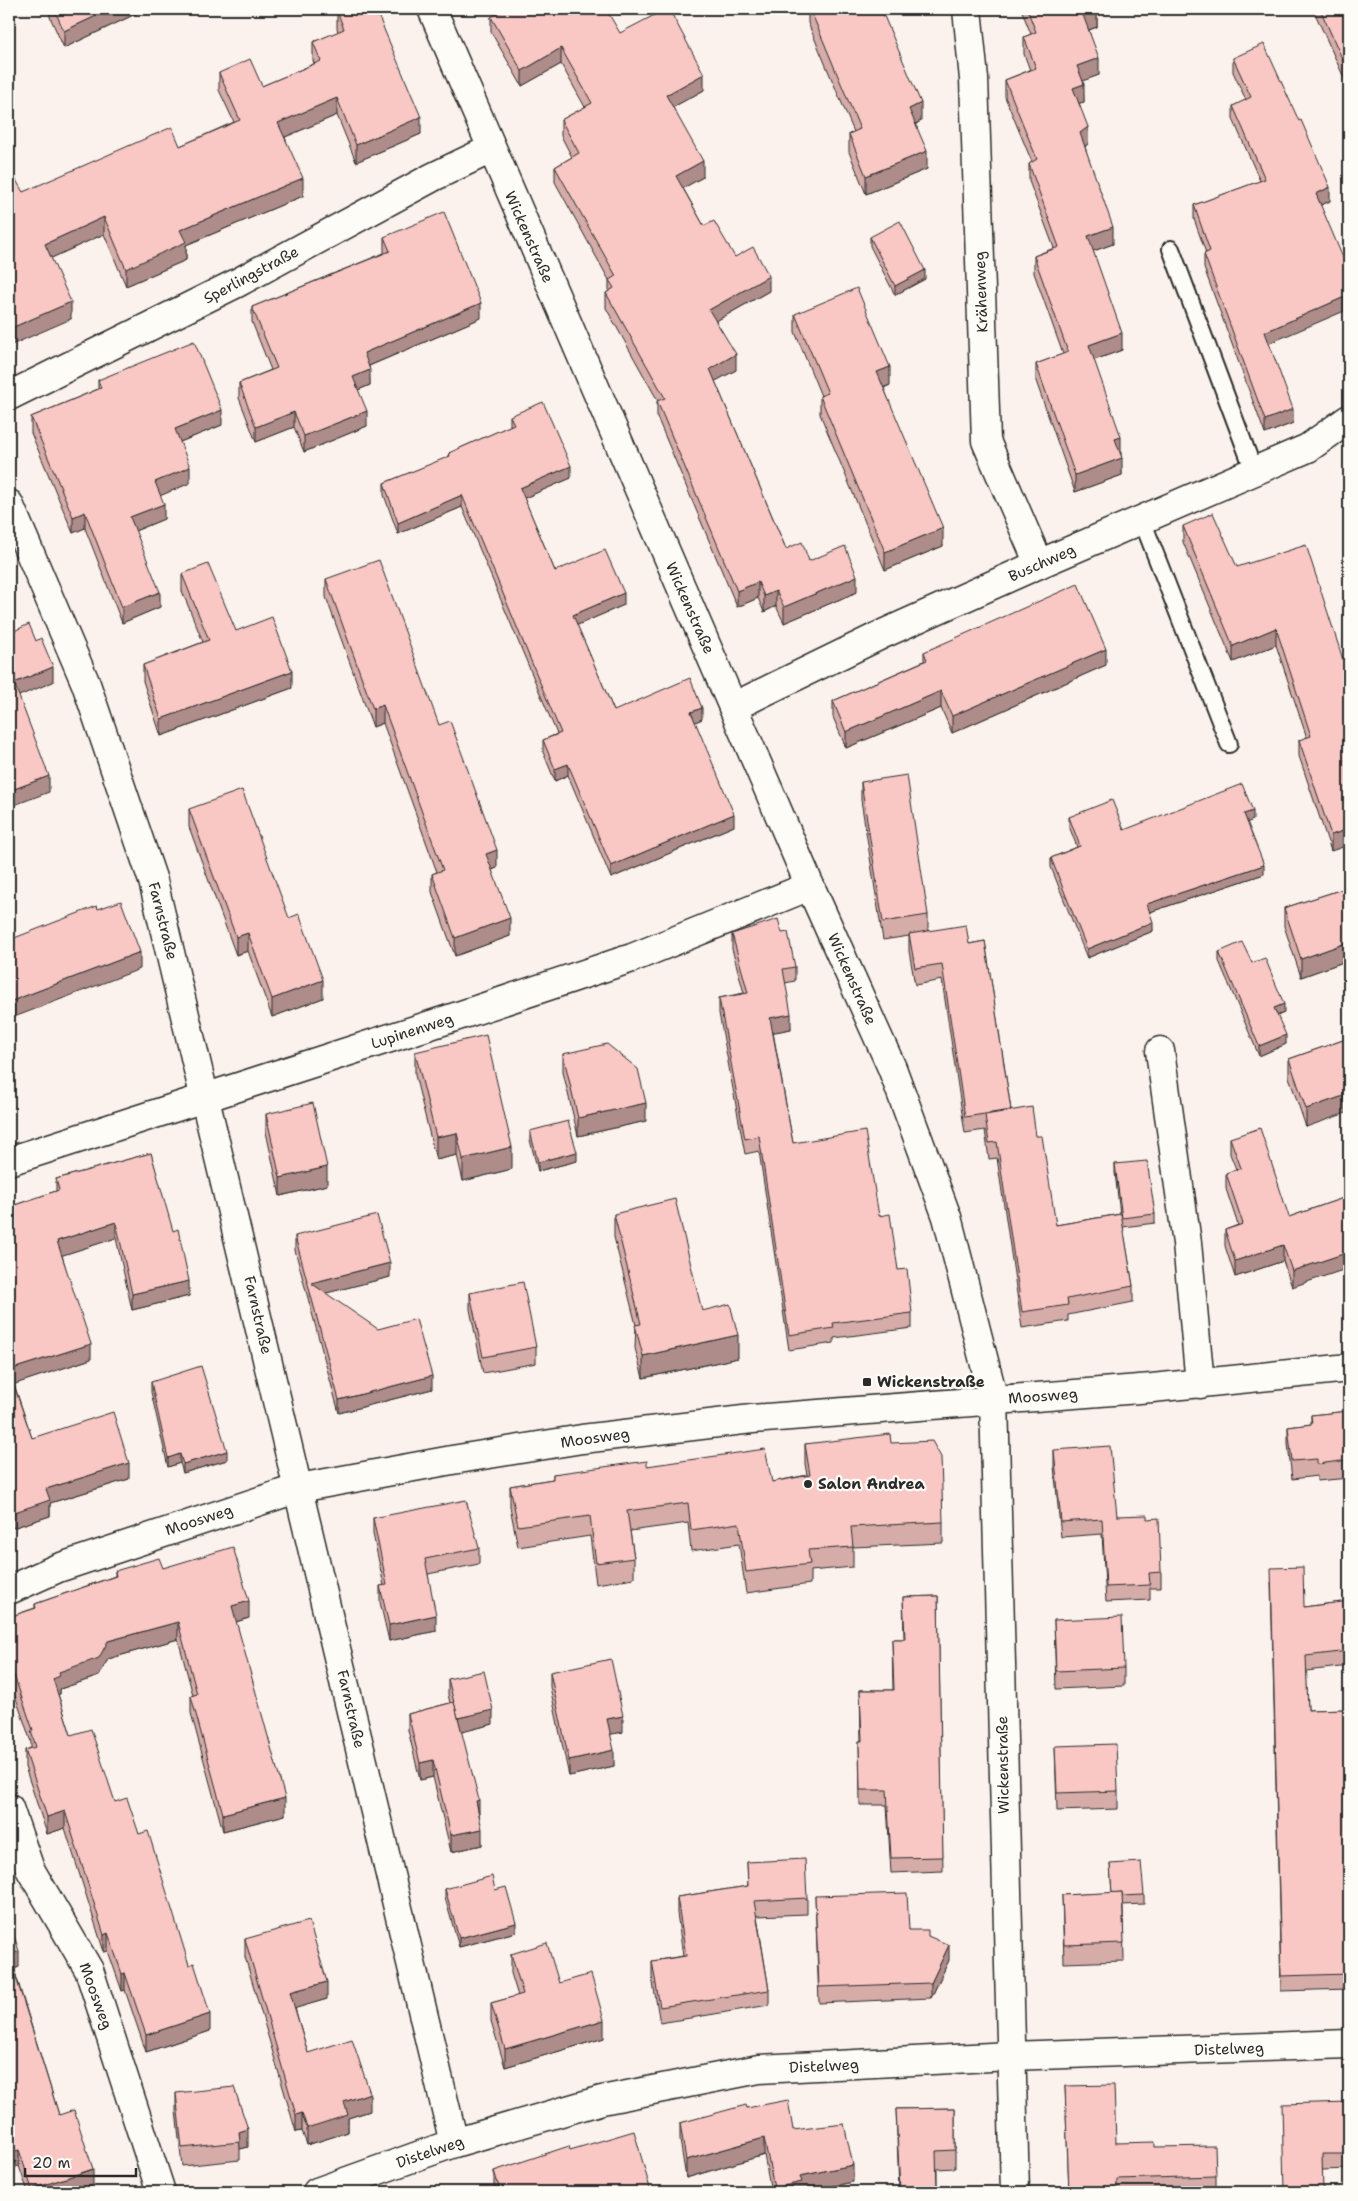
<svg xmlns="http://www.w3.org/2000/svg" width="1358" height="2201" font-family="'Shantell Sans',sans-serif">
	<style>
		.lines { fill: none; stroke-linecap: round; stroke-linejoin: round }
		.lane-casing { stroke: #2b2b2b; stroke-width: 20 }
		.street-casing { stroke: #2b2b2b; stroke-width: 31 }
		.lane { stroke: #fdfcf7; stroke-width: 16 }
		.street { stroke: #fdfcf7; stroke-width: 28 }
		.wall { fill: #d6aca9; stroke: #2b2b2b }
		.shaded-wall { fill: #ae8c8a; stroke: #2b2b2b }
		.building { fill: #f9c8c5; stroke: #2b2b2b }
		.poi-dot { fill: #2b2b2b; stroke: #fdfcf7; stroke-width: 2 }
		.labels { text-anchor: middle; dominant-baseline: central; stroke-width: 4.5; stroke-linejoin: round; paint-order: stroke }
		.street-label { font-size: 15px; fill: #2b2b2b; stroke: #fdfcf7 }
		.poi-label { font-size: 15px; font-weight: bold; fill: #2b2b2b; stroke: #fdfcf7; text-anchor: start }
	</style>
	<rect width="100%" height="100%" fill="#fcf2ed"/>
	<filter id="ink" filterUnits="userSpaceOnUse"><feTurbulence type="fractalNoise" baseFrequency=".02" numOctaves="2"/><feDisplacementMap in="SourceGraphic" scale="10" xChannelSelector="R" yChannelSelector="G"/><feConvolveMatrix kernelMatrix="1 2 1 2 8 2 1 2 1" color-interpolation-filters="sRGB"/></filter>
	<g filter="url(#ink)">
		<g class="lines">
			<defs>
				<g id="lane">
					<path d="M 1171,249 L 1254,471"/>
					<path d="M 1142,520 L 1229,744"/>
				</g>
				<g id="street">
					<path d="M 432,9 L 810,886 L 892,1068 L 947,1217 L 994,1400 L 1015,2192"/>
					<path d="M 967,9 L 974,79 L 986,441 L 1039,564"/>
					<path d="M 9,396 L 237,283 L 433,177 L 491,149"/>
					<path d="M 9,504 L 86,684 L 153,881 L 454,2143"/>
					<path d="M 733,707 L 885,633 L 1039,564 L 1308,448 L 1349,419"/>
					<path d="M 1160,1051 L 1187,1243 L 1200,1384"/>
					<path d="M 9,1161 L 449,1019 L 632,958 L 810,886"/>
					<path d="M 9,1590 L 58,1568 L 299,1488 L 452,1460 L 582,1439 L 752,1419 L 1152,1388 L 1349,1368"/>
					<path d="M 9,1808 L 30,1869 L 89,1970 L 161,2192"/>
					<path d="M 317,2192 L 454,2143 L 602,2100 L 759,2069 L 1010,2056 L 1349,2044"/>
				</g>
			</defs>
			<use href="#lane" class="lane-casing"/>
			<use href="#street" class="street-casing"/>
			<use href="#lane" class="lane"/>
			<use href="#street" class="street"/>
		</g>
		<g class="wall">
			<path d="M 50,9 L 146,9 L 64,48 L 50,17 Z"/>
			<path d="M 808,9 L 881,9 L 921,121 L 916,124 L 927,169 L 866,194 L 849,152 L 849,134 L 854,132 L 808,23 Z"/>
			<path d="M 1021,9 L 1097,9 L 1097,27 L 1089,30 L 1099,75 L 1083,80 L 1084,102 L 1079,103 L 1088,144 L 1085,147 L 1113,244 L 1093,251 L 1122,350 L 1094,360 L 1121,454 L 1122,475 L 1075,492 L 1036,381 L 1036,364 L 1063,354 L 1034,273 L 1034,256 L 1054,248 L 1029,181 L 1029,164 L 1032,162 L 1005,97 L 1005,80 L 1030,70 L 1024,54 L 1024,37 L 1031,34 Z"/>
			<path d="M 1313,9 L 1349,9 L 1349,89 Z"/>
			<path d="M 337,11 L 421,134 L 356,162 L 337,115 L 285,137 L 303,196 L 186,245 L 186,260 L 126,286 L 104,234 L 51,258 L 71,319 L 23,192 L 180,146 L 234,122 L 219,90 L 219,73 L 262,86 L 314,64 L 313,60 L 313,42 L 338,32 L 337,28 Z"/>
			<path d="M 491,17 L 620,33 L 704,90 L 673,107 L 703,177 L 683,188 L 704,226 L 769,291 L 716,321 L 736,370 L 715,381 L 786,549 L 809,561 L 857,592 L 784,623 L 776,606 L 764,612 L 758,598 L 737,607 L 657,417 L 657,401 L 658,401 L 606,308 L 606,293 L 609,291 L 609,280 L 555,182 L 555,167 L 572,157 L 561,136 L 561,120 L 585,107 L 561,64 L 522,86 L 491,32 Z"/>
			<path d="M 1233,58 L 1330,201 L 1321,205 L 1269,344 L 1293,423 L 1265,434 L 1204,268 L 1204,254 L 1206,253 L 1194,219 L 1194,205 L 1260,181 L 1233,119 L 1233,106 L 1246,100 L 1233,72 Z"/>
			<path d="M 384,237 L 481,318 L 369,366 L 370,385 L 358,390 L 367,426 L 304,452 L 294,427 L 256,442 L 239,398 L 239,383 L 271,370 L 252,322 L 252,307 L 384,253 Z"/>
			<path d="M 870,237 L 925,279 L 895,295 L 870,246 Z"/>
			<path d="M 795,314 L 890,385 L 884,388 L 943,546 L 885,570 L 820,414 L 820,396 L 821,396 L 795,332 Z"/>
			<path d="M 98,380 L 222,425 L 180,442 L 190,483 L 160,495 L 164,519 L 135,531 L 160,607 L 122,623 L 85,528 L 73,533 L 31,433 L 31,417 L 98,389 Z"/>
			<path d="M 510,416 L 571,478 L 524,498 L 555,571 L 624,605 L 577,625 L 614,711 L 702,719 L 695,722 L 734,826 L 611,878 L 568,775 L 555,781 L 543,752 L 543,740 L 557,734 L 462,507 L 398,534 L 384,495 L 384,483 L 449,457 L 449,453 L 510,426 Z"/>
			<path d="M 1183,526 L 1237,567 L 1349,678 L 1331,851 L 1299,756 L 1299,740 L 1307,738 L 1276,645 L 1233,662 L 1183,542 Z"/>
			<path d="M 182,574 L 236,631 L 292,688 L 161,736 L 143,681 L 143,665 L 203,642 L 182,591 Z"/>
			<path d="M 326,579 L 439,725 L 497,868 L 492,870 L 510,936 L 455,956 L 432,892 L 432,874 L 437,872 L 383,723 L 373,727 L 326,597 Z"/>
			<path d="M 924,652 L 1106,665 L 952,733 L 941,708 L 846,748 L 833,717 L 833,701 L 924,661 Z"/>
			<path d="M 861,782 L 928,915 L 928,931 L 969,944 L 985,941 L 1011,1110 L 1036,1136 L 1056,1225 L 1120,1214 L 1115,1173 L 1115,1164 L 1155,1214 L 1155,1223 L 1123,1227 L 1133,1286 L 1133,1302 L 1068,1315 L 1068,1321 L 1022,1328 L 997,1158 L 989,1159 L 985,1130 L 965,1133 L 942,980 L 915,985 L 909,951 L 909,936 L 883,940 L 861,800 Z"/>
			<path d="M 189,809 L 323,998 L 272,1017 L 248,951 L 236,955 L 189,827 Z"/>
			<path d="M 1069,817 L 1124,830 L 1253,820 L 1247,822 L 1264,874 L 1150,912 L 1153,931 L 1087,958 L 1051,867 L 1051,858 L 1077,847 L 1069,826 Z"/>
			<path d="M 1349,887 L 1349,960 L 1301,977 L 1284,926 L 1284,908 Z"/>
			<path d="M 782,933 L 795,967 L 795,981 L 785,983 L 791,1029 L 773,1032 L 793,1143 L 879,1216 L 898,1270 L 912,1313 L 912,1328 L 834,1338 L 834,1343 L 789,1350 L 759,1151 L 745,1154 L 719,1013 L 719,998 L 744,993 L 732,949 L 732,934 Z"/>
			<path d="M 1219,952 L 1252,963 L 1284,1013 L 1277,1016 L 1286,1044 L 1259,1056 L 1219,961 Z"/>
			<path d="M 1349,1038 L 1306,1127 L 1289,1077 L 1289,1059 Z"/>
			<path d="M 415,1052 L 512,1169 L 463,1181 L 457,1155 L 436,1160 L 415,1075 Z"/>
			<path d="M 563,1054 L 646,1121 L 578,1136 L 563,1072 Z"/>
			<path d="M 266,1114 L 327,1185 L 280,1196 L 266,1132 Z"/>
			<path d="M 530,1131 L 577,1161 L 538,1171 L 530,1140 Z"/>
			<path d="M 1230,1138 L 1289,1217 L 1349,1196 L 1292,1287 L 1283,1261 L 1235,1277 L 1225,1246 L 1225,1230 L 1238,1225 L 1226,1189 L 1226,1173 L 1236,1169 L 1230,1154 Z"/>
			<path d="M 151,1153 L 189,1296 L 132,1310 L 116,1238 L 62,1255 L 91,1359 L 14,1384 L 32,1438 L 129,1479 L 50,1503 L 50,1516 L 9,1529 L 9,1207 L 56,1191 L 56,1179 Z"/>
			<path d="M 614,1214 L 702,1311 L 738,1358 L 643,1378 L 635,1348 L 636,1325 L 614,1237 Z"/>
			<path d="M 295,1236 L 390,1277 L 325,1293 L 432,1389 L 339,1413 L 295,1250 Z"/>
			<path d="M 470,1293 L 536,1347 L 536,1363 L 483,1373 L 470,1309 Z"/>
			<path d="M 151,1382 L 227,1460 L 183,1473 L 180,1463 L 168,1467 L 151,1392 Z"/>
			<path d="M 1349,1411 L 1349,1478 L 1317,1481 L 1317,1476 L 1292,1479 L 1288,1444 L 1288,1427 L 1311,1424 L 1311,1415 Z"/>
			<path d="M 891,1443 L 943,1522 L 943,1543 L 853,1547 L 853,1567 L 810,1571 L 810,1584 L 746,1593 L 739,1544 L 691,1551 L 688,1523 L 630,1531 L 634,1558 L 634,1578 L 596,1584 L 590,1536 L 518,1547 L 510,1507 L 510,1486 L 553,1479 L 553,1474 L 647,1466 L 772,1482 L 807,1475 L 805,1464 L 805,1444 Z"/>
			<path d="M 1054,1450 L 1117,1516 L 1147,1519 L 1161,1572 L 1161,1588 L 1150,1588 L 1150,1600 L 1106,1602 L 1102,1534 L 1061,1537 L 1054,1466 Z"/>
			<path d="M 373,1518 L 479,1548 L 479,1564 L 428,1574 L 436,1631 L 389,1641 L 380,1602 L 380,1586 L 384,1586 L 373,1534 Z"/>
			<path d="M 163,1568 L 249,1618 L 236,1622 L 285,1815 L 223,1831 L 191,1713 L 191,1696 L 193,1695 L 178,1639 L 108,1659 L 99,1676 L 60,1689 L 60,1694 L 58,1694 L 71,1735 L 115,1802 L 139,1834 L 189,1965 L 210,2031 L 146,2052 L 125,1990 L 122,1991 L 108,1951 L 104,1952 L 65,1828 L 47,1834 L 25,1767 L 25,1750 L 31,1748 L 31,1742 L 9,1678 L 9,1617 L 35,1608 L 35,1604 L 115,1576 L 115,1571 Z"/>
			<path d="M 1271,1583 L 1304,1607 L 1349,1601 L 1349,1666 L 1306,1671 L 1308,1710 L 1349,1709 L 1349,1989 L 1281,1991 Z"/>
			<path d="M 938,1596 L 943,1871 L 891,1873 L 887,1805 L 860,1805 L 859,1741 L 861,1741 L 860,1690 L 893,1690 L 892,1639 L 904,1639 L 903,1597 Z"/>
			<path d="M 1054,1620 L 1124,1668 L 1124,1686 L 1056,1689 Z"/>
			<path d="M 550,1672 L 623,1732 L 610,1734 L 614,1766 L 569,1776 L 550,1687 Z"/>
			<path d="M 448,1679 L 493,1724 L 461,1732 L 479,1813 L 482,1845 L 451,1852 L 433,1777 L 420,1780 L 408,1730 L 408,1714 L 450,1703 L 448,1694 Z"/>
			<path d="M 1055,1746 L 1118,1791 L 1118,1809 L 1057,1811 Z"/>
			<path d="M 747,1862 L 807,1898 L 807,1914 L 757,1916 L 769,1990 L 769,2005 L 660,2023 L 652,1977 L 652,1961 L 683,1956 L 677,1913 L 677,1897 L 748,1886 Z"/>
			<path d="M 1110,1864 L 1144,1895 L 1144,1904 L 1123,1905 L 1124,1961 L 1064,1963 L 1062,1895 L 1112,1893 Z"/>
			<path d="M 445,1889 L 495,1890 L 516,1932 L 459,1947 L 445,1898 Z"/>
			<path d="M 815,1896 L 909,1930 L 928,1936 L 949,1960 L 931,1998 L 819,2003 Z"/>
			<path d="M 9,1920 L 19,1967 L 14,1969 L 59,2115 L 93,2185 L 71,2192 L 28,2192 L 19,2166 Z"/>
			<path d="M 245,1939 L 327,1999 L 295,2008 L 308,2053 L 370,2111 L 348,2118 L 348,2132 L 307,2145 L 302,2131 L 296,2132 L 245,1957 Z"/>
			<path d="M 511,1954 L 559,1983 L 604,2038 L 505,2067 L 491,2021 L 491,2003 L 518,1996 L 511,1973 Z"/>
			<path d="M 1065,2086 L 1116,2143 L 1155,2147 L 1216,2176 L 1216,2192 L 1069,2192 Z"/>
			<path d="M 176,2093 L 248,2147 L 240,2149 L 240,2160 L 182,2166 L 176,2111 Z"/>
			<path d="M 1349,2102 L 1349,2169 L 1322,2170 L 1284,2192 Z"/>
			<path d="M 747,2108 L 793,2130 L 853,2182 L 805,2192 L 771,2192 L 764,2155 L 686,2178 L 680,2140 L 680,2123 Z"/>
			<path d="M 955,2108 L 955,2168 L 937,2169 L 937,2192 L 899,2192 L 896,2109 Z"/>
			<path d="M 570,2150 L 651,2192 L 496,2192 L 494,2186 L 494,2171 Z"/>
		</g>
		<g class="shaded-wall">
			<path d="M 111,9 L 146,9 L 64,48 L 64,31 Z"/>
			<path d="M 1097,10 L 1097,27 L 1083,32 L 1083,15 Z"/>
			<path d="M 561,48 L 561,64 L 522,86 L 522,71 Z"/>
			<path d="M 1099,58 L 1099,75 L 1077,83 L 1077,66 Z"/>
			<path d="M 704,74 L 704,90 L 666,111 L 666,95 Z"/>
			<path d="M 1084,84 L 1084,102 L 1073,105 L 1073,88 Z"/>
			<path d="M 337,98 L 337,115 L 278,140 L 278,123 Z"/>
			<path d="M 921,103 L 921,121 L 909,127 L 909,109 Z"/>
			<path d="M 421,117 L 421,134 L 356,162 L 356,145 Z"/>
			<path d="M 1088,127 L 1088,144 L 1080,150 L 1080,133 Z"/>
			<path d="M 927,151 L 927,169 L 866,194 L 866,176 Z"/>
			<path d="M 703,161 L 703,177 L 676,192 L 676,176 Z"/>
			<path d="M 303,178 L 303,196 L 186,245 L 186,260 L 126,286 L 126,269 L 180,230 Z"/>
			<path d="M 1330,187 L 1330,201 L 1316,207 L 1316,194 Z"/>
			<path d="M 104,217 L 104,234 L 45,261 L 45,244 Z"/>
			<path d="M 1113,227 L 1113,244 L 1088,253 L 1088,236 Z"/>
			<path d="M 925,270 L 925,279 L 895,295 L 895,286 Z"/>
			<path d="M 769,276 L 769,291 L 709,325 L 709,310 Z"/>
			<path d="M 1349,295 L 1349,309 L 1265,345 L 1265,332 Z"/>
			<path d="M 71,302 L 71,319 L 9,346 L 9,329 Z"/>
			<path d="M 481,303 L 481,318 L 364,368 L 364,353 Z"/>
			<path d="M 1122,333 L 1122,350 L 1089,362 L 1089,345 Z"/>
			<path d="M 736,354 L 736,370 L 710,384 L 710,369 Z"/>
			<path d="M 890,367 L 890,385 L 877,390 L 877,372 Z"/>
			<path d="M 370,370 L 370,385 L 353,392 L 353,377 Z"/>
			<path d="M 1293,409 L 1293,423 L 1265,434 L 1265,420 Z"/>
			<path d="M 222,410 L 222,425 L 175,444 L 175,429 Z"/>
			<path d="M 367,411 L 367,426 L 304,452 L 304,436 Z"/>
			<path d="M 294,412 L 294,427 L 256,442 L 256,427 Z"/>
			<path d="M 1121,437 L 1121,454 L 1115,456 L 1115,439 Z"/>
			<path d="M 1122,458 L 1122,475 L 1075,492 L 1075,475 Z"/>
			<path d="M 571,466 L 571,478 L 520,500 L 520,488 Z"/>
			<path d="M 190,467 L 190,483 L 155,498 L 155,482 Z"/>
			<path d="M 462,495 L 462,507 L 398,534 L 398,523 Z"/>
			<path d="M 164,504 L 164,519 L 130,533 L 130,517 Z"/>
			<path d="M 85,512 L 85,528 L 73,533 L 73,517 Z"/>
			<path d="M 943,528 L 943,546 L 885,570 L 885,552 Z"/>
			<path d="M 857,576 L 857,592 L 784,623 L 784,607 Z"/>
			<path d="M 758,582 L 758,598 L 737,607 L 737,591 Z"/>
			<path d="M 776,591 L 776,606 L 764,612 L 764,596 Z"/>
			<path d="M 160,592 L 160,607 L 122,623 L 122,607 Z"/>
			<path d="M 624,593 L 624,605 L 573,627 L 573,615 Z"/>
			<path d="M 1276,628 L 1276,645 L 1233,662 L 1233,646 Z"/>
			<path d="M 1106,649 L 1106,665 L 952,733 L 952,716 Z"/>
			<path d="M 53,667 L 53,682 L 14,698 L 14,683 Z"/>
			<path d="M 292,671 L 292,688 L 161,736 L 161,719 Z"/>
			<path d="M 941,691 L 941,708 L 846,748 L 846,732 Z"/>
			<path d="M 383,705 L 383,723 L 373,727 L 373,709 Z"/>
			<path d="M 702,708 L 702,719 L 691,724 L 691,712 Z"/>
			<path d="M 568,764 L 568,775 L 555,781 L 555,769 Z"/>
			<path d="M 49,776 L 49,792 L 9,807 L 9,791 Z"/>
			<path d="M 1253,811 L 1253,820 L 1244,824 L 1244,814 Z"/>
			<path d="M 734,814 L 734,826 L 611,878 L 611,866 Z"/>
			<path d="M 1349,829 L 1349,845 L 1331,851 L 1331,835 Z"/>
			<path d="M 497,850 L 497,868 L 486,872 L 486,854 Z"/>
			<path d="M 1264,865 L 1264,874 L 1147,913 L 1147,904 Z"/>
			<path d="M 510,918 L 510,936 L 455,956 L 455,938 Z"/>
			<path d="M 1153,922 L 1153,931 L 1087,958 L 1087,949 Z"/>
			<path d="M 248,933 L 248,951 L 236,955 L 236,937 Z"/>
			<path d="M 1349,942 L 1349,960 L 1301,977 L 1301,959 Z"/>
			<path d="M 140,952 L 140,969 L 9,1019 L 9,1002 Z"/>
			<path d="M 323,980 L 323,998 L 272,1017 L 272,999 Z"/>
			<path d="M 1284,1004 L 1284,1013 L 1274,1017 L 1274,1008 Z"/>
			<path d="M 791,1014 L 791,1029 L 770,1033 L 770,1018 Z"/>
			<path d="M 1286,1035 L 1286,1044 L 1259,1056 L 1259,1046 Z"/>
			<path d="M 1349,1094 L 1349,1112 L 1306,1127 L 1306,1109 Z"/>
			<path d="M 646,1103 L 646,1121 L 578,1136 L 578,1118 Z"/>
			<path d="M 457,1133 L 457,1155 L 436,1160 L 436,1137 Z"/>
			<path d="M 512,1147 L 512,1169 L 463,1181 L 463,1159 Z"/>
			<path d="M 577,1152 L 577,1161 L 538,1171 L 538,1162 Z"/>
			<path d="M 327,1167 L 327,1185 L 280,1196 L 280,1178 Z"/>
			<path d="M 116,1222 L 116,1238 L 57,1257 L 57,1241 Z"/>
			<path d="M 1283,1245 L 1283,1261 L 1235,1277 L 1235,1261 Z"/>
			<path d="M 1349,1252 L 1349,1268 L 1292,1287 L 1292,1271 Z"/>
			<path d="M 390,1263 L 390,1277 L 311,1297 L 311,1283 Z"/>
			<path d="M 189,1281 L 189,1296 L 132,1310 L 132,1294 Z"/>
			<path d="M 738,1335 L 738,1358 L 643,1378 L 643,1356 Z"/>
			<path d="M 91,1344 L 91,1359 L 9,1386 L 9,1370 Z"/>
			<path d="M 432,1376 L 432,1389 L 339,1413 L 339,1400 Z"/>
			<path d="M 227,1451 L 227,1460 L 183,1473 L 183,1464 Z"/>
			<path d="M 180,1454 L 180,1463 L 168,1467 L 168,1458 Z"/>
			<path d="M 129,1463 L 129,1479 L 50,1503 L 50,1516 L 9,1529 L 9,1514 L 46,1489 Z"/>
			<path d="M 249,1601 L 249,1618 L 232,1623 L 232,1606 Z"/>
			<path d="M 436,1615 L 436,1631 L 389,1641 L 389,1625 Z"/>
			<path d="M 178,1622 L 178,1639 L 108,1659 L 99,1676 L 60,1689 L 60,1694 L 53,1696 L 53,1679 L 59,1672 L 108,1641 Z"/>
			<path d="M 493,1710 L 493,1724 L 458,1733 L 458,1718 Z"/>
			<path d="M 623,1716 L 623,1732 L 607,1735 L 607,1719 Z"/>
			<path d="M 614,1750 L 614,1766 L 569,1776 L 569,1760 Z"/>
			<path d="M 433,1760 L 433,1777 L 420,1780 L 420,1763 Z"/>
			<path d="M 285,1798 L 285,1815 L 223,1831 L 223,1814 Z"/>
			<path d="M 479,1800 L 479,1817 L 476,1801 Z"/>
			<path d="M 65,1811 L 65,1828 L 47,1834 L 47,1817 Z"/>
			<path d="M 482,1829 L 482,1845 L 451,1852 L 451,1835 Z"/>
			<path d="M 516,1923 L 516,1932 L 459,1947 L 459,1938 Z"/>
			<path d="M 108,1933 L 108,1951 L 104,1952 L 104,1935 Z"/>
			<path d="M 949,1945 L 949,1960 L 931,1998 L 931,1983 Z"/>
			<path d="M 19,1951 L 19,1967 L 9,1971 L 9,1955 Z"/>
			<path d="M 125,1973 L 125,1990 L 122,1991 L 122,1974 Z"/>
			<path d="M 327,1982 L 327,1999 L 290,2010 L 290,1992 Z"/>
			<path d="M 210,2014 L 210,2031 L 146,2052 L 146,2035 Z"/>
			<path d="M 604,2020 L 604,2038 L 505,2067 L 505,2049 Z"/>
			<path d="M 370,2093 L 370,2111 L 348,2118 L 348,2132 L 307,2145 L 307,2128 L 344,2102 Z"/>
			<path d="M 302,2113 L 302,2131 L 296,2132 L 296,2115 Z"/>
			<path d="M 248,2129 L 248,2147 L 240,2149 L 239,2132 Z"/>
			<path d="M 764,2138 L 764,2155 L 686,2178 L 686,2160 Z"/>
			<path d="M 19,2150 L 19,2166 L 9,2169 L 9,2153 Z"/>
			<path d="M 853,2165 L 853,2182 L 805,2192 L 774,2192 L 774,2188 L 800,2176 Z"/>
			<path d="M 93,2169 L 93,2185 L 71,2192 L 32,2192 L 32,2189 Z"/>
		</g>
		<g class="building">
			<path d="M 54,9 L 111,9 L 64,31 Z"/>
			<path d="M 343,9 L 371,9 L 375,16 L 378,15 L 421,117 L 356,145 L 337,98 L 278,123 L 303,178 L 180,230 L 186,242 L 126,269 L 104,217 L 45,244 L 71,302 L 9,329 L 9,168 L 23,192 L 172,127 L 180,146 L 240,120 L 219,73 L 250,59 L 262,86 L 321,61 L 313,42 L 344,29 L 337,11 Z"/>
			<path d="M 505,9 L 606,9 L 620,33 L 666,9 L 669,9 L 704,74 L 666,95 L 703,161 L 676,176 L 704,226 L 714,221 L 735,257 L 753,247 L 769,276 L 709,310 L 736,354 L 710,369 L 786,549 L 802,542 L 809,561 L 845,546 L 857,576 L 784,607 L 776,591 L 764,596 L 758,582 L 737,591 L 657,401 L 665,398 L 606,293 L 614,288 L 609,280 L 616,276 L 555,167 L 579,153 L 561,120 L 592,103 L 561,48 L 522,71 L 491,17 Z"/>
			<path d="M 810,9 L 881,9 L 921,103 L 909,109 L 927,151 L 866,176 L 849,134 L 860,129 Z"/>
			<path d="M 1027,9 L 1097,9 L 1097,10 L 1083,15 L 1099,58 L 1077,66 L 1084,84 L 1073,88 L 1088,127 L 1080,133 L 1113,227 L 1088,236 L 1122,333 L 1089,345 L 1121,437 L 1115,439 L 1122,458 L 1075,475 L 1036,364 L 1068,352 L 1034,256 L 1059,247 L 1029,164 L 1037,159 L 1005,80 L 1036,68 L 1024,37 L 1036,32 Z"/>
			<path d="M 1320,9 L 1349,9 L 1349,74 Z"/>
			<path d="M 1264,44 L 1299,121 L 1301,120 L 1330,187 L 1316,194 L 1349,272 L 1349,295 L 1265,332 L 1293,409 L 1265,420 L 1204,254 L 1210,251 L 1194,205 L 1265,179 L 1233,106 L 1251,97 L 1233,58 Z"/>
			<path d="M 444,212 L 481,303 L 364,353 L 370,370 L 353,377 L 367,411 L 304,436 L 294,412 L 256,427 L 239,383 L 277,368 L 252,307 L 390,251 L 384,237 Z"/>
			<path d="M 900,221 L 925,270 L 895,286 L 870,237 Z"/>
			<path d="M 857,288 L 890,367 L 877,372 L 943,528 L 885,552 L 820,396 L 828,393 L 795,314 Z"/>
			<path d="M 194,341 L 222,410 L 175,429 L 190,467 L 155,482 L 164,504 L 130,517 L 160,592 L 122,607 L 85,512 L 73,517 L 31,417 L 101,388 L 98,380 Z"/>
			<path d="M 543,402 L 571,466 L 520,488 L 555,571 L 605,550 L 624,593 L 573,615 L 614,711 L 690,678 L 702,708 L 691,712 L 734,814 L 611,866 L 568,764 L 555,769 L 543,740 L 561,733 L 462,495 L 398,523 L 384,483 L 450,456 L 449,453 L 514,424 L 510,416 Z"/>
			<path d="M 1213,513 L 1237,567 L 1306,545 L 1349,678 L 1349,829 L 1331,835 L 1299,740 L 1311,736 L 1276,628 L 1233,646 L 1183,526 Z"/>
			<path d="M 379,560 L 439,725 L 450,721 L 497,850 L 486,854 L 510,918 L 455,938 L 432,874 L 443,870 L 383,705 L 373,709 L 326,579 Z"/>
			<path d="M 208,564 L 236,631 L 272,617 L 292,671 L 161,719 L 143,665 L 209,640 L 182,574 Z"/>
			<path d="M 1078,584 L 1106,649 L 952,716 L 941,691 L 846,732 L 833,701 L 927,660 L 924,652 Z"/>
			<path d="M 9,619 L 14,631 L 29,624 L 36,641 L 41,638 L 53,667 L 14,683 L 49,776 L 9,791 Z"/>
			<path d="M 907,775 L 928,915 L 883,922 L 861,782 Z"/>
			<path d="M 1242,784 L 1253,811 L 1244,814 L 1264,865 L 1147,904 L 1153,922 L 1087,949 L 1051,858 L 1080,846 L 1069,817 L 1112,800 L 1124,830 Z"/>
			<path d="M 242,790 L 289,918 L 299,914 L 323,980 L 272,999 L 248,933 L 236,937 L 189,809 Z"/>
			<path d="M 1349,887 L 1349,942 L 1301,959 L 1284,908 Z"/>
			<path d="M 121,901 L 140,952 L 9,1002 L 9,940 L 97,906 L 98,909 Z"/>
			<path d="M 778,919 L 782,933 L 788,932 L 795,967 L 783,969 L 791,1014 L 770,1018 L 793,1143 L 865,1131 L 879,1216 L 890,1214 L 898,1270 L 907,1269 L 912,1313 L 833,1323 L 834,1328 L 789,1335 L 759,1136 L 745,1139 L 719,998 L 748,993 L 732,934 Z"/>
			<path d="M 966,925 L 969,944 L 985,941 L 1011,1110 L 965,1117 L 942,964 L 915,968 L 909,934 Z"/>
			<path d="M 1242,942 L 1252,963 L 1265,958 L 1284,1004 L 1274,1008 L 1286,1035 L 1259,1046 L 1219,952 Z"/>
			<path d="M 486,1035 L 512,1147 L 463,1159 L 457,1133 L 436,1137 L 415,1052 Z"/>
			<path d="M 1349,1038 L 1349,1094 L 1306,1109 L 1289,1059 Z"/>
			<path d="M 607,1044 L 638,1069 L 646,1103 L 578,1118 L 563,1054 Z"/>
			<path d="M 313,1103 L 327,1167 L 280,1178 L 266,1114 Z"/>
			<path d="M 1032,1107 L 1036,1136 L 1042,1136 L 1056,1225 L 1121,1214 L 1133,1286 L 1067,1299 L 1068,1305 L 1022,1312 L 997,1142 L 989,1143 L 985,1115 Z"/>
			<path d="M 568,1121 L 577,1152 L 538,1162 L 530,1131 Z"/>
			<path d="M 1260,1128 L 1289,1217 L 1349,1196 L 1349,1252 L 1292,1271 L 1283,1245 L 1235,1261 L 1225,1230 L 1243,1224 L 1226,1173 L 1241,1168 L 1230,1138 Z"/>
			<path d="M 151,1153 L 173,1231 L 178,1229 L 189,1281 L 132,1294 L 116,1222 L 57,1241 L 91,1344 L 9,1370 L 9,1207 L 59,1190 L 56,1179 Z"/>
			<path d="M 1147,1161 L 1155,1214 L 1122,1218 L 1115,1164 Z"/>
			<path d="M 675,1199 L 702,1311 L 730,1304 L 738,1335 L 643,1356 L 635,1325 L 641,1324 L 614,1214 Z"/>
			<path d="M 377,1215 L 390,1263 L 311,1283 L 378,1329 L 416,1319 L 432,1376 L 339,1400 L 295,1236 Z"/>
			<path d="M 523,1282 L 536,1347 L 483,1357 L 470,1293 Z"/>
			<path d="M 201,1366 L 227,1451 L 183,1464 L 180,1454 L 168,1458 L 151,1382 Z"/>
			<path d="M 9,1371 L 32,1438 L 113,1412 L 129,1463 L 46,1489 L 50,1500 L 9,1514 Z"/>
			<path d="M 1349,1411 L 1349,1460 L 1317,1464 L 1317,1459 L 1292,1461 L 1288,1427 L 1312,1424 L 1311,1415 Z"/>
			<path d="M 890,1434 L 891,1443 L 932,1441 L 941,1457 L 943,1522 L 851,1527 L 853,1547 L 808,1550 L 810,1564 L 746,1572 L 739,1523 L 691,1530 L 688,1503 L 627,1511 L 634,1558 L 596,1563 L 590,1516 L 518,1526 L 510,1486 L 553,1479 L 553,1474 L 647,1461 L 647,1466 L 765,1449 L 772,1482 L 810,1475 L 805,1444 Z"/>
			<path d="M 1110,1446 L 1117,1516 L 1147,1515 L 1147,1519 L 1159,1518 L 1161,1572 L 1149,1573 L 1150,1585 L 1106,1587 L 1102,1519 L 1061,1522 L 1054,1450 Z"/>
			<path d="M 466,1500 L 479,1548 L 425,1559 L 436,1615 L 389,1625 L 380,1586 L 387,1585 L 373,1518 Z"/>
			<path d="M 233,1547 L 249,1601 L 232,1606 L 285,1798 L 223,1814 L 191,1696 L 197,1694 L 178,1622 L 108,1641 L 99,1658 L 59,1672 L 60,1676 L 53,1679 L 71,1735 L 91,1729 L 115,1802 L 127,1798 L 139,1834 L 148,1831 L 189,1965 L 194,1963 L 210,2014 L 146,2035 L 125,1973 L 122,1974 L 108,1933 L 104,1935 L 65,1811 L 47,1817 L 25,1750 L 36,1747 L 31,1731 L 33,1730 L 9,1661 L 9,1617 L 36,1608 L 35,1604 L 116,1576 L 115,1571 L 159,1558 L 163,1568 Z"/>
			<path d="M 1303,1567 L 1304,1607 L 1349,1601 L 1349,1651 L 1306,1656 L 1308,1710 L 1349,1709 L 1349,1974 L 1281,1976 L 1271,1568 Z"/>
			<path d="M 938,1596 L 943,1857 L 891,1858 L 887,1790 L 860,1790 L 859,1741 L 862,1741 L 860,1690 L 894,1690 L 892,1639 L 905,1639 L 903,1597 Z"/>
			<path d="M 1122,1617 L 1124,1668 L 1056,1671 L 1054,1620 Z"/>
			<path d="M 611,1659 L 623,1716 L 607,1719 L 614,1750 L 569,1760 L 550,1672 Z"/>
			<path d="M 484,1671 L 493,1710 L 458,1718 L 448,1679 Z"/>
			<path d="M 454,1702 L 479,1800 L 476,1801 L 482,1829 L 451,1835 L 433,1760 L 420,1763 L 408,1714 Z"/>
			<path d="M 1116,1744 L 1118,1791 L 1057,1793 L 1055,1746 Z"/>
			<path d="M 805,1859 L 807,1898 L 754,1901 L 769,1990 L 660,2007 L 652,1961 L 686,1956 L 677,1897 L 748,1886 L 747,1862 Z"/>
			<path d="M 1141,1862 L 1144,1895 L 1122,1896 L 1122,1892 L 1112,1893 L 1110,1864 Z"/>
			<path d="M 492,1876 L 495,1890 L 506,1887 L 516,1923 L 459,1938 L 445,1889 Z"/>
			<path d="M 1122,1892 L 1124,1943 L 1064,1945 L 1062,1895 Z"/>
			<path d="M 907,1893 L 909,1930 L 928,1930 L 928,1936 L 949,1945 L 931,1983 L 819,1987 L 815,1896 Z"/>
			<path d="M 9,1920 L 19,1951 L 9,1955 L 59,2115 L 74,2110 L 93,2169 L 32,2189 L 19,2150 L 9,2153 Z"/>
			<path d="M 309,1921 L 327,1982 L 290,1992 L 308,2053 L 352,2039 L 370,2093 L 344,2102 L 348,2115 L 307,2128 L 302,2113 L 296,2115 L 245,1939 Z"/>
			<path d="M 547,1943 L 559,1983 L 591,1974 L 604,2020 L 505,2049 L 491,2003 L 523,1994 L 511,1954 Z"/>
			<path d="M 1114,2085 L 1116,2143 L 1155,2142 L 1155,2147 L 1215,2146 L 1216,2176 L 1117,2179 L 1117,2192 L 1069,2192 L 1065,2086 Z"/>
			<path d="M 234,2087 L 248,2129 L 239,2132 L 240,2142 L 182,2148 L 176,2093 Z"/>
			<path d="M 788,2100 L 793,2130 L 844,2124 L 853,2165 L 800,2176 L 802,2182 L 774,2188 L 764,2138 L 686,2160 L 680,2123 L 746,2105 L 747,2108 Z"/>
			<path d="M 1349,2102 L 1349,2154 L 1322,2154 L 1323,2192 L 1284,2192 L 1282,2104 Z"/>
			<path d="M 955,2108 L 955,2150 L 936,2151 L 937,2192 L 900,2192 L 896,2109 Z"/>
			<path d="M 634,2131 L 651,2192 L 494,2192 L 500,2190 L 494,2171 L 569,2146 L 570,2150 Z"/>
		</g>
	</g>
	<g class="poi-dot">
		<rect x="862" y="1377" width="10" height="10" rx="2.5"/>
		<circle cx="808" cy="1484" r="5"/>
	</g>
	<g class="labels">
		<g class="street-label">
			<text transform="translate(529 237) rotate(66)">Wickenstraße</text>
			<text transform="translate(251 275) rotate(-28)">Sperlingstraße</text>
			<text transform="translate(981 292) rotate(-92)">Krähenweg</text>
			<text transform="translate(1042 563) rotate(-24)">Buschweg</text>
			<text transform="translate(690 608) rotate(66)">Wickenstraße</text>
			<text transform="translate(163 921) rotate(76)">Farnstraße</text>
			<text transform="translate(852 979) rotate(66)">Wickenstraße</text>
			<text transform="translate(412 1031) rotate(-18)">Lupinenweg</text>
			<text transform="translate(258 1315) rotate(77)">Farnstraße</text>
			<text transform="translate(1043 1396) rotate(-4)">Moosweg</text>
			<text transform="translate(595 1438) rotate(-8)">Moosweg</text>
			<text transform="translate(199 1520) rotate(-18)">Moosweg</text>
			<text transform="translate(351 1709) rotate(77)">Farnstraße</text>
			<text transform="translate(1003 1765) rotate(-91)">Wickenstraße</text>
			<text transform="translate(96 1996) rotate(70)">Moosweg</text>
			<text transform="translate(1229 2049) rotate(-2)">Distelweg</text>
			<text transform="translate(824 2066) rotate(-3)">Distelweg</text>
			<text transform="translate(430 2152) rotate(-19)">Distelweg</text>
		</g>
		<g class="poi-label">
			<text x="877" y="1382">Wickenstraße</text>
			<text x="818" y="1484">Salon Andrea</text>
		</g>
	</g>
	<rect width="1358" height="2201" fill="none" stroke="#fdfcf7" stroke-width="30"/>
	<rect x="15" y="15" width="1328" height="2171" fill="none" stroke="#2b2b2b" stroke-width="2" filter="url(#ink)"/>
	<path d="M25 2168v8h111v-8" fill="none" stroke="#2b2b2b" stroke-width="2.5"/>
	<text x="32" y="2168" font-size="15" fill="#2b2b2b" stroke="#fdfcf7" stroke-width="4" paint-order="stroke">20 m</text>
</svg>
